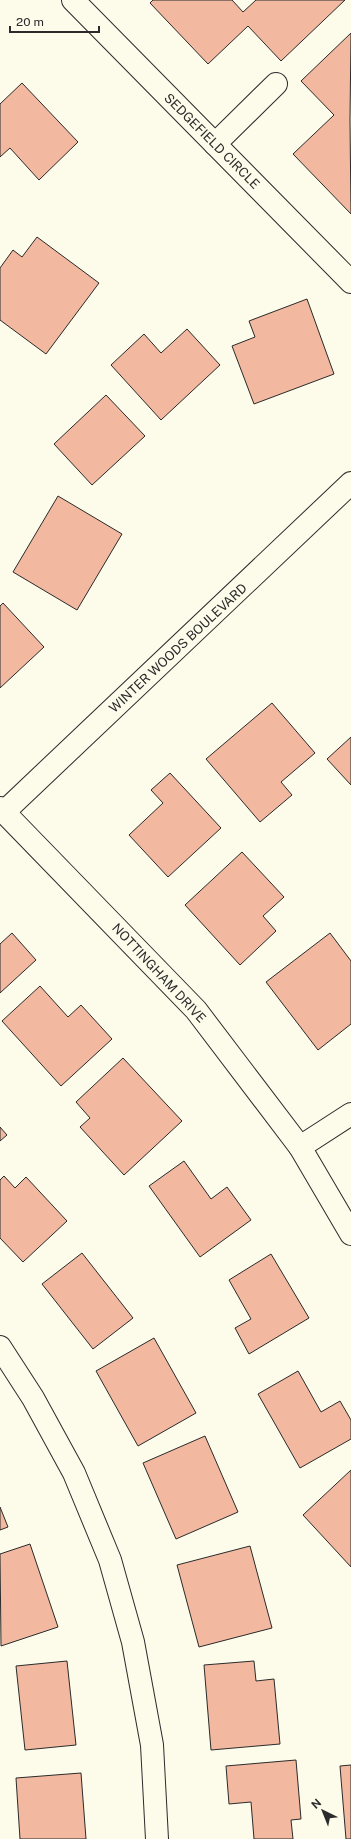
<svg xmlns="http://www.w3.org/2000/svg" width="351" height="1839" font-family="'Public Sans',sans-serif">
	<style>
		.building { fill: #f2b8a0; stroke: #2b2b2b }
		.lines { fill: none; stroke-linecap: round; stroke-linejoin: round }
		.minor-casing { stroke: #2b2b2b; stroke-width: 24 }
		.minor { stroke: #fdfbea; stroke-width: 22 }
		.labels { text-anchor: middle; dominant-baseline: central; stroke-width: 3; stroke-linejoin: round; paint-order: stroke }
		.street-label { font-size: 13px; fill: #2b2b2b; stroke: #fdfbea }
	</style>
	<rect width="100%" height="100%" fill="#fdfbea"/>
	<g class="building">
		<path d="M 153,0 L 232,0 L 243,12 L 256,0 L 345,0 L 281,61 L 248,26 L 208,64 L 150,3 Z"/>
		<path d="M 351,33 L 350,120 L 351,214 L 293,154 L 334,115 L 301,81 Z"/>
		<path d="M 22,83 L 78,142 L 39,180 L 10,148 L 0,157 L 0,104 Z"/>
		<path d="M 37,237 L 99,283 L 46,354 L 0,320 L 0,268 L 13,250 L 22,257 Z"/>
		<path d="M 307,299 L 334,374 L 254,404 L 232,346 L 255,337 L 249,321 Z"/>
		<path d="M 187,329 L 220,365 L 161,420 L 111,365 L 144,334 L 161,353 Z"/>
		<path d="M 106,395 L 145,436 L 92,485 L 54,444 Z"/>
		<path d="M 58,496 L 122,534 L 77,610 L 13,572 Z"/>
		<path d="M 3,603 L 44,647 L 0,688 L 0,606 Z"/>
		<path d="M 272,703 L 315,753 L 281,782 L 292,795 L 260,822 L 206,759 Z"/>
		<path d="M 351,737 L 351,785 L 327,759 Z"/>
		<path d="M 170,773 L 221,828 L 168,877 L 129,835 L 163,803 L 151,790 Z"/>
		<path d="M 242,852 L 284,897 L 263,916 L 276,931 L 240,965 L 185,905 Z"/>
		<path d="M 12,933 L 36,960 L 0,993 L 0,944 Z"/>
		<path d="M 330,933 L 351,961 L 351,1024 L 318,1050 L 266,982 Z"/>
		<path d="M 40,986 L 68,1017 L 81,1005 L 112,1039 L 61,1086 L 2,1021 Z"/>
		<path d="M 123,1058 L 182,1121 L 124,1175 L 80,1127 L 90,1118 L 76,1102 Z"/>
		<path d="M 0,1127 L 7,1135 L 0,1141 Z"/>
		<path d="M 184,1161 L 211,1199 L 227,1187 L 251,1220 L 200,1257 L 149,1186 Z"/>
		<path d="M 4,1176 L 15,1188 L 26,1177 L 67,1221 L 23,1262 L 0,1238 L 0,1180 Z"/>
		<path d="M 82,1253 L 133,1318 L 93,1349 L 42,1284 Z"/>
		<path d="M 271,1254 L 309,1318 L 249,1354 L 235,1328 L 251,1319 L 229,1280 Z"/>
		<path d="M 154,1338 L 196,1413 L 138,1446 L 96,1371 Z"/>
		<path d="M 298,1371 L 321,1412 L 340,1401 L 351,1420 L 351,1439 L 300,1468 L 258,1394 Z"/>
		<path d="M 205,1436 L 238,1512 L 176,1539 L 143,1463 Z"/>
		<path d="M 351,1470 L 351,1567 L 303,1515 Z"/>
		<path d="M 0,1507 L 8,1527 L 0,1530 Z"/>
		<path d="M 30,1544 L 58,1627 L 1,1646 L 0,1554 Z"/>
		<path d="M 250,1546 L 272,1628 L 199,1647 L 177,1565 Z"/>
		<path d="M 67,1661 L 76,1745 L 25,1750 L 16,1666 Z"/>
		<path d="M 254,1661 L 256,1681 L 274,1679 L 280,1744 L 211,1750 L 204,1665 Z"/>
		<path d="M 296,1760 L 301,1819 L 291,1820 L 293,1839 L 254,1839 L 251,1802 L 229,1804 L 226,1766 Z"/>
		<path d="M 351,1765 L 351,1839 L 346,1839 L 340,1766 Z"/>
		<path d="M 81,1773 L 86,1839 L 20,1839 L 16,1778 Z"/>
	</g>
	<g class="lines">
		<defs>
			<g id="minor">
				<path d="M 73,0 L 351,282"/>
				<path d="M 215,144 L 276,84"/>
				<path d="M 0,808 L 196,1010 L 300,1147 L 351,1234"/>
				<path d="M 4,812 L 351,483"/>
				<path d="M 300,1147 L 351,1114"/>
				<path d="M 0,1347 L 33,1398 L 74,1473 L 110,1560 L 133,1642 L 152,1745 L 157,1839"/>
			</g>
		</defs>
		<use href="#minor" class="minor-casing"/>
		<use href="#minor" class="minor"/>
	</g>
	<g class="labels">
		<g class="street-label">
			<text transform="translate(212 141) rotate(45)">SEDGEFIELD CIRCLE</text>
			<text transform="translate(178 648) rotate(-43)">WINTER WOODS BOULEVARD</text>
			<text transform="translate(159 973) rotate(47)">NOTTINGHAM DRIVE</text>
		</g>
	</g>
	<g transform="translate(323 1811) rotate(317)" stroke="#fdfbea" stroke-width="3" paint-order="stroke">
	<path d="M0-3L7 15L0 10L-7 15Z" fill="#2b2b2b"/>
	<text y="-6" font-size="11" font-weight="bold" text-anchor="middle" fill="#2b2b2b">N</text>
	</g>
	<path d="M10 26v6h89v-6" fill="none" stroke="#2b2b2b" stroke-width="2"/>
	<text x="16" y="26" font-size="12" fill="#2b2b2b" stroke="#fdfbea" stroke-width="3" paint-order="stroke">20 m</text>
</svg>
